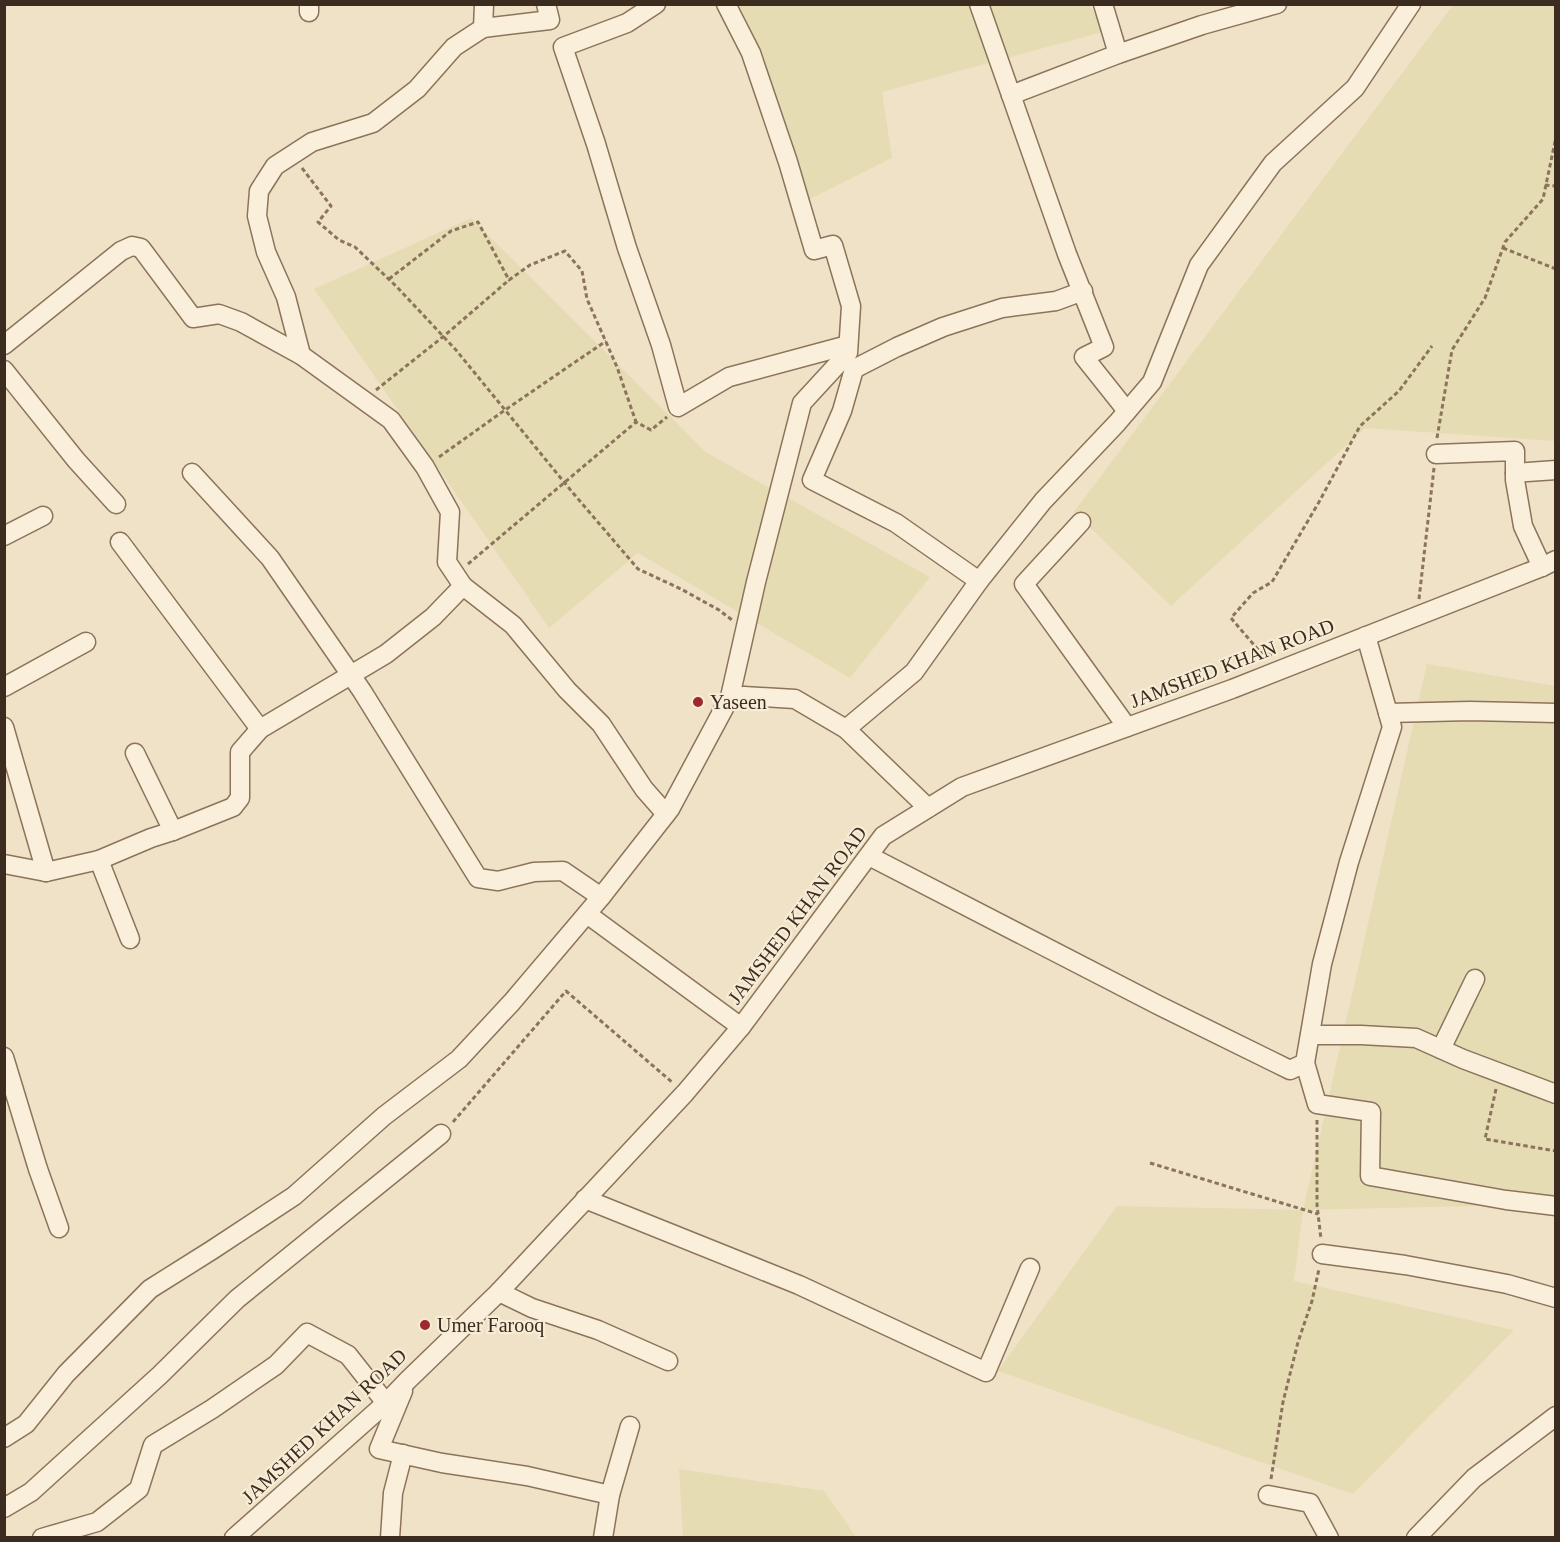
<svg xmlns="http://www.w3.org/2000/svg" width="1560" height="1542" font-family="Georgia,serif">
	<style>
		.farmland { fill: #e6dcb3 }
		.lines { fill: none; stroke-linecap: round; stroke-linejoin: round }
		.minor-casing { stroke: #8c735b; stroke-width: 21 }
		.path { stroke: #8c735b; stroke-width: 3; stroke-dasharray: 4.5 3; stroke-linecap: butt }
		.minor { stroke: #faefda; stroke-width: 18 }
		.poi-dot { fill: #9d282e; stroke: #f7ecd6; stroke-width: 2 }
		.labels { text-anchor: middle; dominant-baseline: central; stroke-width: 4.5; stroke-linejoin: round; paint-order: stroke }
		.street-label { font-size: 20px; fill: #3c2c1f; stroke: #f7ecd6 }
		.poi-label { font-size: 20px; fill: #3c2c1f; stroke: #f7ecd6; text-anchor: start }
	</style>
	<rect width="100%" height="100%" fill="#f0e2c6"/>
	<g class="farmland">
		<path d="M 725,5 L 1089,5 L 1106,31 L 882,92 L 892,158 L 800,204 Z"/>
		<path d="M 1453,5 L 1555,5 L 1555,441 L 1365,428 L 1171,606 L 1074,512 Z"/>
		<path d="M 471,218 L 707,453 L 930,577 L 850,678 L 638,553 L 549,628 L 314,289 Z"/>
		<path d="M 1427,664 L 1555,686 L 1555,1204 L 1303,1210 L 1294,1281 L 1514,1330 L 1353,1494 L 998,1371 L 1117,1206 L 1303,1210 Z"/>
		<path d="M 679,1469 L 824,1491 L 856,1537 L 683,1537 Z"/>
	</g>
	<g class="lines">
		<defs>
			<g id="minor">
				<path d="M 309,4 L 309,12"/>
				<path d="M 656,4 L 627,23 L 563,47 L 596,144 L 627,248 L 661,345 L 678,407 L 729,377 L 848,345"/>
				<path d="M 726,4 L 751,53 L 788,162 L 814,250 L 833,245 L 851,306 L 848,353 L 802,403 L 756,582 L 730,697"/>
				<path d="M 979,4 L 1067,254 L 1104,347 L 1084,357 L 1127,411"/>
				<path d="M 1103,4 L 1118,54"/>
				<path d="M 483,28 L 550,20 L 546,4"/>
				<path d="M 1011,95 L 1118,54 L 1202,25 L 1277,4"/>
				<path d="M 4,345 L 121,251 L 132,246 L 141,248 L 193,318 L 219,314 L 241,322 L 301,355 L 391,420 L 425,467 L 450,512 L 447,562 L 463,586 L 513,625 L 567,690 L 601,724 L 644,789 L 666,814"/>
				<path d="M 301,355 L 286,297 L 266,252 L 257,216 L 259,191 L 275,166 L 312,142 L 373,123 L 417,89 L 454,47 L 483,28 L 484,4"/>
				<path d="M 4,370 L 76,460 L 116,504"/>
				<path d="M 1436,454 L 1515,451 L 1515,480 L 1523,526 L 1542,567"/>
				<path d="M 192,473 L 270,558 L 362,691 L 478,878 L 498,881 L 534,872 L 563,871 L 601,897 L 670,809 L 730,697 L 744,696 L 795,699 L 846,729 L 928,808"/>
				<path d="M 1515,473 L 1556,470"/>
				<path d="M 1081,522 L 1024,584 L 1127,727"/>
				<path d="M 4,536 L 43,516"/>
				<path d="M 120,542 L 260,729"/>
				<path d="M 979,581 L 896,523 L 812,480 L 842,411 L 854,369 L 897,347 L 943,327 L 1002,308 L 1056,301 L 1083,291"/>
				<path d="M 4,687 L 86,642"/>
				<path d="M 1388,713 L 1470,711 L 1556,713"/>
				<path d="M 4,727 L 46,872"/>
				<path d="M 846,729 L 914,672 L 979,581 L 1043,501 L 1117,423 L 1152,382 L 1199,265 L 1273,163 L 1355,88 L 1411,4"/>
				<path d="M 135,753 L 173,831"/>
				<path d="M 869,856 L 1158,1005 L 1290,1070 L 1305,1063 L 1322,964 L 1349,862 L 1392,727 L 1366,636"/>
				<path d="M 99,860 L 130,939"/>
				<path d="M 4,864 L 46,872 L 99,860 L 151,838 L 173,831 L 233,807 L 240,798 L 240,752 L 260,729 L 386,654 L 433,617 L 463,586"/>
				<path d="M 587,914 L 741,1027"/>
				<path d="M 1310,1035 L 1361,1035 L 1416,1038 L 1463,1059 L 1556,1094"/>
				<path d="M 1441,1049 L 1475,979"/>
				<path d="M 4,1057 L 38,1169 L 59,1228"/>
				<path d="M 1305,1063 L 1317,1104 L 1371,1112 L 1370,1176 L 1506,1200 L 1556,1206"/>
				<path d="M 585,1199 L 799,1285 L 986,1372 L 1030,1268"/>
				<path d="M 1322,1254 L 1405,1265 L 1507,1284 L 1556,1298"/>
				<path d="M 499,1292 L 532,1308 L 598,1330 L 668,1361"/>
				<path d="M 403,1391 L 379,1449 L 442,1463 L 527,1476 L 610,1495"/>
				<path d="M 4,1438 L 26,1424 L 66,1374 L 150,1289 L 212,1250 L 294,1196 L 384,1116 L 459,1059 L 512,1002 L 601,897"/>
				<path d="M 1268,1495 L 1310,1503 L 1329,1538"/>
				<path d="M 4,1508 L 31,1492 L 160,1375 L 237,1299 L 441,1134"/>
				<path d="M 42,1538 L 97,1522 L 139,1489 L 153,1445 L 212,1409 L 276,1365 L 307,1333 L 348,1355 L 386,1403"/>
				<path d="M 234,1538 L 386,1403 L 408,1380 L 499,1292 L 685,1093 L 741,1027 L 883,836 L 962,787 L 1232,689 L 1542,567 L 1556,560"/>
				<path d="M 390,1538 L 393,1493 L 403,1454"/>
				<path d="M 603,1538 L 610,1495 L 630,1426"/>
				<path d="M 1416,1538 L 1474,1478 L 1556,1416"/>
			</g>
		</defs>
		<use href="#minor" class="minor-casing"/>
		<g class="path">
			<path d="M 302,168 L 331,206 L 318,222 L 339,240 L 355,247 L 397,287 L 456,350 L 573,493 L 638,569 L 681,589 L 719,610 L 732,620"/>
			<path d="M 1545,185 L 1556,186"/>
			<path d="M 1503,248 L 1556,269"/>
			<path d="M 389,279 L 451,231 L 478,222 L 509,280 L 530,265 L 565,251 L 582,271 L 587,299 L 617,367 L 636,422"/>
			<path d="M 376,390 L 444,336 L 509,280"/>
			<path d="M 1437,438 L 1452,350 L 1485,298 L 1505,242 L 1543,199 L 1556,137"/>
			<path d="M 439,457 L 505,410 L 606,341"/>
			<path d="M 468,564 L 636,422 L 651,430 L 667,417"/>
			<path d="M 1419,599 L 1434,468"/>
			<path d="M 1272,655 L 1260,652 L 1231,618 L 1253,593 L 1272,582 L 1319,502 L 1360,426 L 1399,391 L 1432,346"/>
			<path d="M 1496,1089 L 1485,1139 L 1556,1151"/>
			<path d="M 1317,1120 L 1317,1205 L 1321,1239"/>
			<path d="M 453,1122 L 566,991 L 673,1083"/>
			<path d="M 1150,1163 L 1318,1214"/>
			<path d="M 1271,1479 L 1283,1402 L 1298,1342 L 1312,1301 L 1319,1269"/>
		</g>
		<use href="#minor" class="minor"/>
	</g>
	<g class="poi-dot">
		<circle cx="698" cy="702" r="6"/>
		<circle cx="425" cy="1325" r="6"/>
	</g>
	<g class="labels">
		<g class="street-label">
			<text transform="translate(1232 663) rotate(-21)">JAMSHED KHAN ROAD</text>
			<text transform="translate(797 915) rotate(-53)">JAMSHED KHAN ROAD</text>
			<text transform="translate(324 1426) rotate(-43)">JAMSHED KHAN ROAD</text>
		</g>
		<g class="poi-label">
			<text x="710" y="702">Yaseen</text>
			<text x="437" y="1325">Umer Farooq</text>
		</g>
	</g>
	<rect width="1560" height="1542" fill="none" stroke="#3c2c1f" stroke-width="12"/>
</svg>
